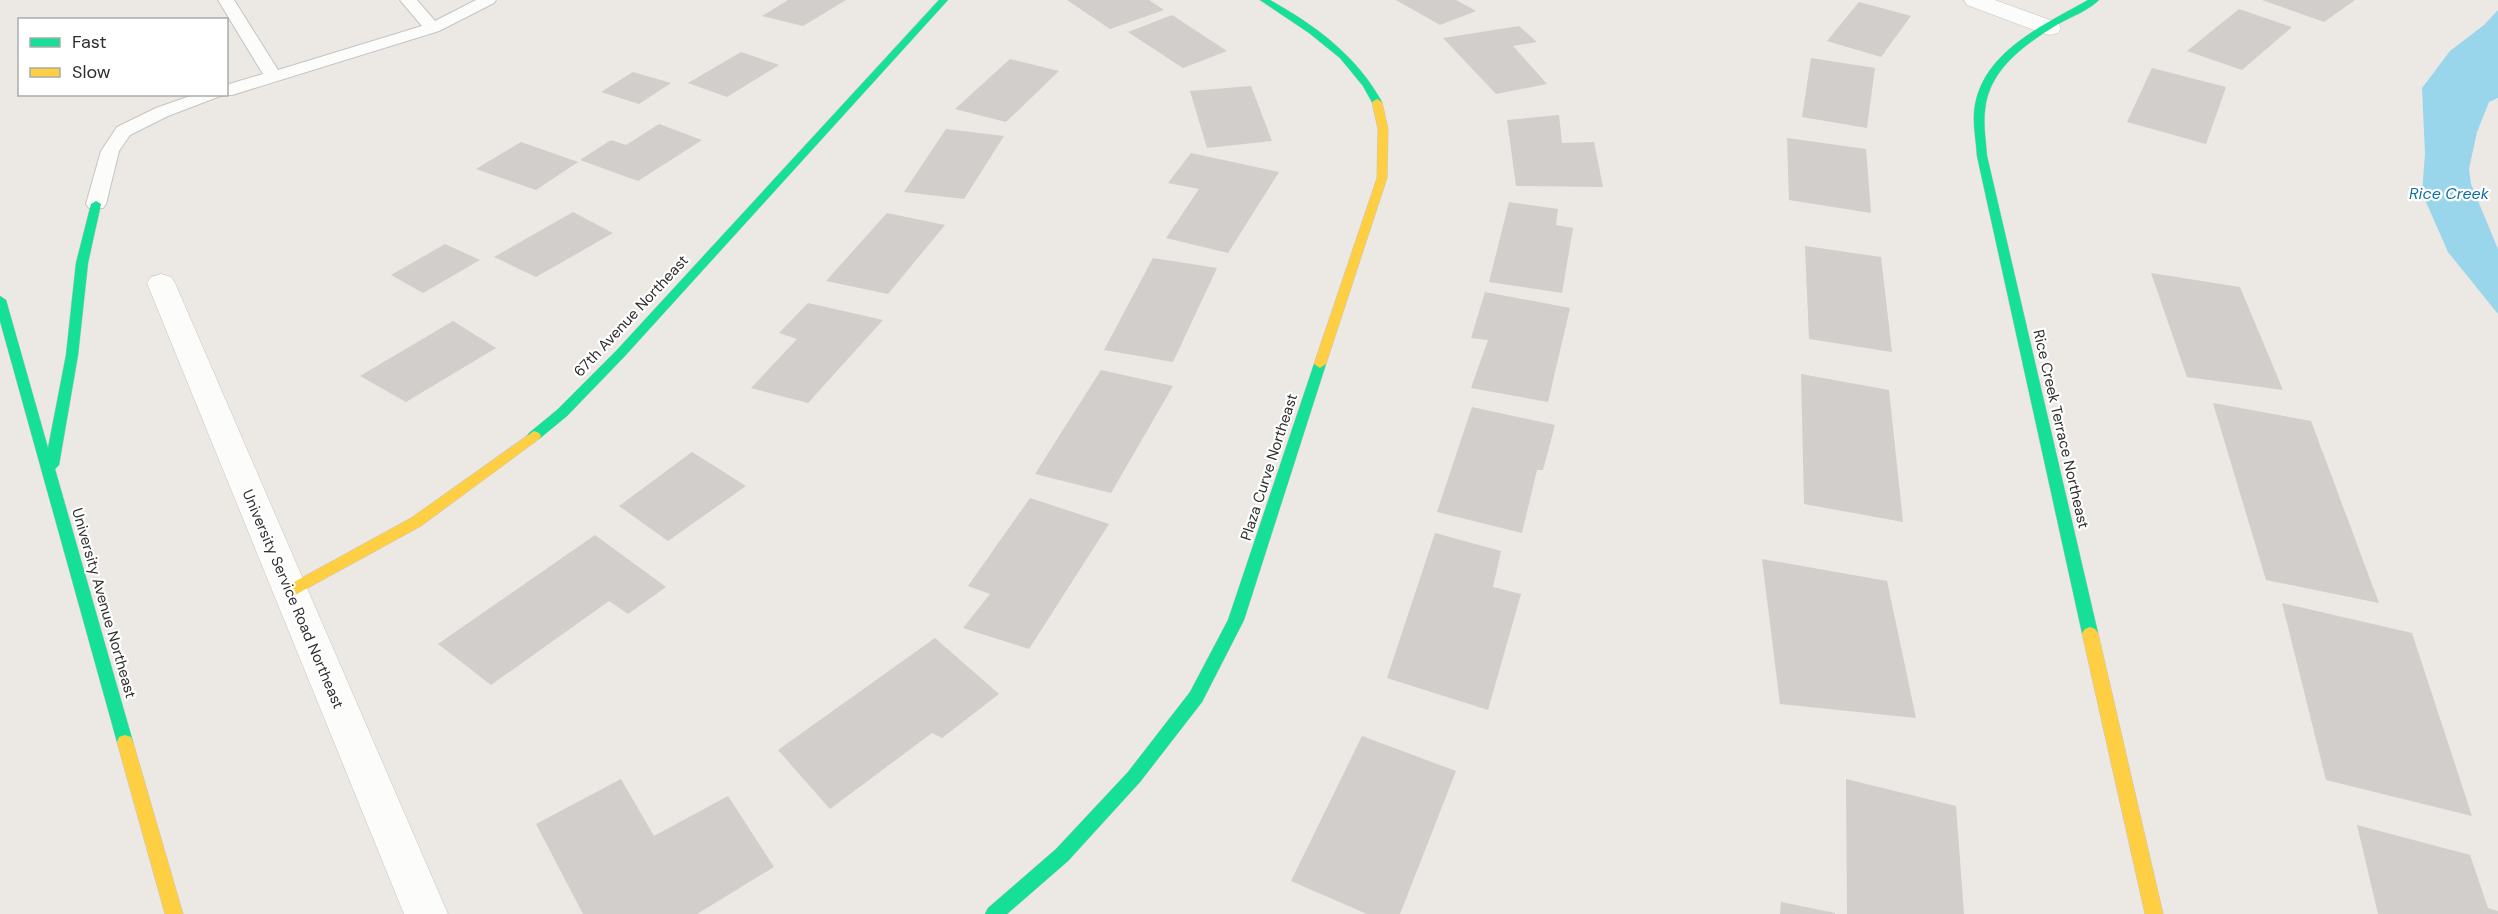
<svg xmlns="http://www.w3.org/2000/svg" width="2498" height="914" font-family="'DM Sans',sans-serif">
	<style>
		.water { fill: #99d6ec }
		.building { fill: #d1cecb }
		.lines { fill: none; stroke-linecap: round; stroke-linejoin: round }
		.lane-casing { stroke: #c5c4c5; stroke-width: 2 }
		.street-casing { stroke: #c5c4c5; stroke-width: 1 }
		.fast-casing { stroke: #c5c4c5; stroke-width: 1 }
		.slow-casing { stroke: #c5c4c5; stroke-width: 1 }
		.lane { fill: #fcfcfb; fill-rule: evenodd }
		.street { fill: #fcfcfb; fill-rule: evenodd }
		.fast { fill: #16e098; fill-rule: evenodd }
		.slow { fill: #ffcf43; fill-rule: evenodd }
		.labels { text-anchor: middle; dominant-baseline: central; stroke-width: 4.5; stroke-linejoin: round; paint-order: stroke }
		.street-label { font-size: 15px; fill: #2e2e2e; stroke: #fff }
		.water-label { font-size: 16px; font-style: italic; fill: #0d6fa3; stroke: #fff }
	</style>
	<rect width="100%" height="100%" fill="#ece8e4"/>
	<path class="water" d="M 2498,10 L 2498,98 L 2489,102 L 2477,132 L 2469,169 L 2471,184 L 2498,249 L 2498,314 L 2448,252 L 2422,193 L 2425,154 L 2422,88 L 2450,51 L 2484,25 Z"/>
	<g class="building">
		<path d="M 788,0 L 846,0 L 803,26 L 762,16 Z"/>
		<path d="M 1067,0 L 1149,0 L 1164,10 L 1110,29 Z"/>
		<path d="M 1396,0 L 1456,0 L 1476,11 L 1440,25 Z"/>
		<path d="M 2262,0 L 2355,0 L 2324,22 Z"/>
		<path d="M 1859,2 L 1911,16 L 1881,57 L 1827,41 Z"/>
		<path d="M 2239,9 L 2292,27 L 2242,70 L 2187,51 Z"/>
		<path d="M 1172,15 L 1227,51 L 1183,68 L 1128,32 Z"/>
		<path d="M 1519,26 L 1537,42 L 1513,46 L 1547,84 L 1496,94 L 1443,38 Z"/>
		<path d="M 741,52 L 779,65 L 727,97 L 688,83 Z"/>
		<path d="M 1811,58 L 1875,68 L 1867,128 L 1802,117 Z"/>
		<path d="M 1010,59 L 1059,71 L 1006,122 L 955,109 Z"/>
		<path d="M 2152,68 L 2226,87 L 2206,144 L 2127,122 Z"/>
		<path d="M 633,72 L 671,83 L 639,104 L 601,92 Z"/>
		<path d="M 1251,86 L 1272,141 L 1207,148 L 1190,91 Z"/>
		<path d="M 1559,115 L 1562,143 L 1594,142 L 1603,187 L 1516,186 L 1507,120 Z"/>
		<path d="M 659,124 L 702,140 L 638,181 L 580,160 L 611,140 L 626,145 Z"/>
		<path d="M 946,129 L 1004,136 L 964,199 L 904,192 Z"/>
		<path d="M 1787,138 L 1866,149 L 1871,213 L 1789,200 Z"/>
		<path d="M 521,142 L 578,162 L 536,190 L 476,169 Z"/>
		<path d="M 1191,153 L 1279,172 L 1228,253 L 1166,238 L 1199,189 L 1168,183 Z"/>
		<path d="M 1509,202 L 1558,209 L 1556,225 L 1573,228 L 1562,293 L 1489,282 Z"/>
		<path d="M 573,212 L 613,233 L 536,277 L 494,257 Z"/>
		<path d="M 887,213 L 945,225 L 888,294 L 826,281 Z"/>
		<path d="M 445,244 L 480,260 L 423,293 L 391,275 Z"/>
		<path d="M 1805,246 L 1881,257 L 1892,352 L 1809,339 Z"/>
		<path d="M 1153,258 L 1217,268 L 1173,362 L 1104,350 Z"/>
		<path d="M 2151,273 L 2240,287 L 2283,390 L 2187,377 Z"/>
		<path d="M 1485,292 L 1570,308 L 1548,402 L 1471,388 L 1488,340 L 1471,338 Z"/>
		<path d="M 808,303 L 883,320 L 808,403 L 751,388 L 797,339 L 779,333 Z"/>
		<path d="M 453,321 L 496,348 L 406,402 L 360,376 Z"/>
		<path d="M 1101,370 L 1173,386 L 1111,493 L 1035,474 Z"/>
		<path d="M 1801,374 L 1889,390 L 1903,522 L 1804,504 Z"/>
		<path d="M 2213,403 L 2311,421 L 2379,603 L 2266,580 Z"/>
		<path d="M 1472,407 L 1555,425 L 1543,470 L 1537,470 L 1522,533 L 1437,512 Z"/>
		<path d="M 692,452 L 746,486 L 668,541 L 619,506 Z"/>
		<path d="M 1030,498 L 1109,524 L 1029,649 L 963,628 L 990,594 L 968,586 Z"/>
		<path d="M 1435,533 L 1501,551 L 1493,587 L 1521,594 L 1488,710 L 1387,678 Z"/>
		<path d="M 595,535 L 666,587 L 628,614 L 609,601 L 491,685 L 438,644 Z"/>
		<path d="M 1762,559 L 1887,581 L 1916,718 L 1780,704 Z"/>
		<path d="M 2282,603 L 2412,633 L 2472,816 L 2326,780 Z"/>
		<path d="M 935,638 L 999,694 L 942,738 L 932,733 L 830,809 L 778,750 Z"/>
		<path d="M 1362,736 L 1456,771 L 1400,914 L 1367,914 L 1291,881 Z"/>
		<path d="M 621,779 L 654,836 L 728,796 L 774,867 L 697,914 L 583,914 L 536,824 Z"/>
		<path d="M 1846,779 L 1956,806 L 1964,914 L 1847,914 Z"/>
		<path d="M 2357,825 L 2470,855 L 2488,908 L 2498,911 L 2498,914 L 2378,914 Z"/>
		<path d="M 1781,902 L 1835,913 L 1835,914 L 1780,914 Z"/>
	</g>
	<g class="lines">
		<defs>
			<path id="lane" d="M 218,0 L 234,0 L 278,70 L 422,26 L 400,0 L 417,0 L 435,21 L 476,0 L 496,0 L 494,3 L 439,31 L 232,95 L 223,95 L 168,116 L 130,135 L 119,151 L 106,204 L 103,208 L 89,208 L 86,204 L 101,151 L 117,127 L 156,108 L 196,94 L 226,94 L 226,85 L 263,74 Z"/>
			<g id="street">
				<path d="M 1964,0 L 1995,0 L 2058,23 L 2061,28 L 2058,33 L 2050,35 L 2042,33 L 1967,5 Z"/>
				<path d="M 161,274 L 171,277 L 175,283 L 448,914 L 404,914 L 147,283 L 151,277 Z"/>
			</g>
			<g id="fast">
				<path d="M 939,0 L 948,0 L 624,357 L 567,416 L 539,439 L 529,439 L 527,436 L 529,433 L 557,410 L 616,351 Z"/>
				<path d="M 1260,0 L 1270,0 C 1316,26 1356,55 1382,102 L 1381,104 L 1373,104 L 1363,86 L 1340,58 L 1309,33 Z"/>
				<path d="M 2088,0 L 2099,0 C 2089,10 2073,16 2060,23 C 2027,43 1989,68 1985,110 C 1983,125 1986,141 1987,156 L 2098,633 L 2095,637 L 2090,639 L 2085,637 L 2082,633 L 1977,156 C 1976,139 1972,122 1975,105 C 1985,50 2046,24 2088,0 Z"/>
				<path d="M 96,201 L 101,204 L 88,263 L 78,355 L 59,465 L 55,469 L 133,742 L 131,747 L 125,749 L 119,747 L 117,742 L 0,321 L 0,296 L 6,300 L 48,448 L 66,355 L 76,263 L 91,204 Z"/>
				<path d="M 1320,360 L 1326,364 L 1244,620 L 1202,702 L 1140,782 L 1068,861 L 1007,914 L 985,914 L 988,908 L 1056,849 L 1128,772 L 1190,692 L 1228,620 L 1314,364 Z"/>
			</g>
			<g id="slow">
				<path d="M 1377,99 L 1382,102 L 1388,129 L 1387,178 L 1326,364 L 1320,368 L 1314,364 L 1377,178 L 1378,129 L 1372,102 Z"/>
				<path d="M 534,431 L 539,433 L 541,436 L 539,439 L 421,526 L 295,595 L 290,597 L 285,595 L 283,591 L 285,587 L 411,518 Z"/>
				<path d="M 2090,627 L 2095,629 L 2098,633 L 2163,914 L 2145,914 L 2082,633 L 2085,629 Z"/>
				<path d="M 125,735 L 131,737 L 133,742 L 183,914 L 165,914 L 117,742 L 119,737 Z"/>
			</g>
		</defs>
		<use href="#lane" class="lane-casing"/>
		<use href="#street" class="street-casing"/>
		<use href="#fast" class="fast-casing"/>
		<use href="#slow" class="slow-casing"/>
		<use href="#lane" class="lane"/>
		<use href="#street" class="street"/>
		<use href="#fast" class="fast"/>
		<use href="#slow" class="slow"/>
	</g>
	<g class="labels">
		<g class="street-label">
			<text transform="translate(631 316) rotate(-47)">67th Avenue Northeast</text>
			<text transform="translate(2061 429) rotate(77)">Rice Creek Terrace Northeast</text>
			<text transform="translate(1269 467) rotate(-72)">Plaza Curve Northeast</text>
			<text transform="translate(293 599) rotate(67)">University Service Road Northeast</text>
			<text transform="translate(104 603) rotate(74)">University Avenue Northeast</text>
		</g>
		<g class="water-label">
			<text x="2449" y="193">Rice Creek</text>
		</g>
	</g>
	<rect x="18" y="18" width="210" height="78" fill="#ffffff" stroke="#ababab" stroke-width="1.5"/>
	<rect x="30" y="38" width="30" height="9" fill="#16e098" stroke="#ababab" stroke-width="1.5"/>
	<text x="72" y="48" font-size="18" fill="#2e2e2e">Fast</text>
	<rect x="30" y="68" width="30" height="9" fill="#ffcf43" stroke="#ababab" stroke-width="1.5"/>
	<text x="72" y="78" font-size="18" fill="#2e2e2e">Slow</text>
</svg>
